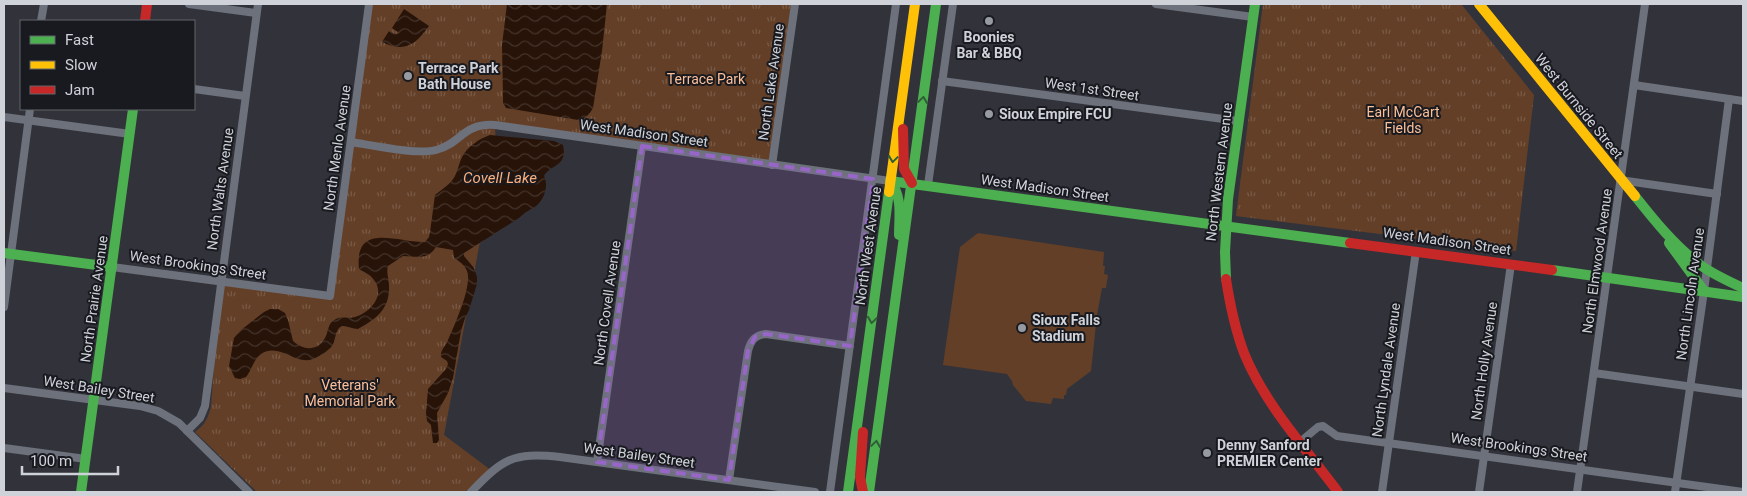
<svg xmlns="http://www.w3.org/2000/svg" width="1747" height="496" font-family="Roboto,sans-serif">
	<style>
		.grass { fill: #643f27 }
		.park { fill: url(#park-tufts) }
		.water { fill: url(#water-waves) }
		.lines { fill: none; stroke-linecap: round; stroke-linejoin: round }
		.street { stroke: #6d717b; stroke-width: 8 }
		.fast { stroke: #4caf50; stroke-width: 10 }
		.slow { stroke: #ffc107; stroke-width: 10 }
		.jam { stroke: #c62828; stroke-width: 10 }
		.oneway { stroke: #2f5d35 }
		.marked { fill: #9866c8; fill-opacity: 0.2; stroke: #9866c8; stroke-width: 4; stroke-dasharray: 10 6; stroke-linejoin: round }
		.poi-dot { fill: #989aa1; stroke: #181a1f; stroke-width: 2 }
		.labels { text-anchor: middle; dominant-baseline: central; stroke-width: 4; stroke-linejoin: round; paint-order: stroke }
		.poi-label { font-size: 14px; font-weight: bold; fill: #cfd2d9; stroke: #181a1f; text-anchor: start }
		.park-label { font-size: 14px; fill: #fbbf9a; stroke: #181a1f }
		.street-label { font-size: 14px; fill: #cfd2d9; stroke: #181a1f }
		.water-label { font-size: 15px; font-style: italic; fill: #fdae7d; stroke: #181a1f }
	</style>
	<defs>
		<pattern id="park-tufts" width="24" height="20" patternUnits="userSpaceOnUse" patternTransform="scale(1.25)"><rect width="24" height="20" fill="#643f27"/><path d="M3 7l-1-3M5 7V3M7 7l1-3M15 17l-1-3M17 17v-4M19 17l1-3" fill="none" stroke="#795a46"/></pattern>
		<pattern id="water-waves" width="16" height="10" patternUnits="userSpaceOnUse" patternTransform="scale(1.25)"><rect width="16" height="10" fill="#271308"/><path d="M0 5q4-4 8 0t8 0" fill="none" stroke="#45342b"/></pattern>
	</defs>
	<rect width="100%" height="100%" fill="#32333a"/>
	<path class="grass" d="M 978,233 L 1104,252 L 1103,266 L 1105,266 L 1104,274 L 1108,275 L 1106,288 L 1102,288 L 1097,315 L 1091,371 L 1067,389 L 1066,395 L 1064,395 L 1064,399 L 1053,398 L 1051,404 L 1026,401 L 1013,385 L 1012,381 L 1007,374 L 943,365 L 960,247 Z"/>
	<g class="park">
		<path d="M 369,4 L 795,4 L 772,165 L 495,126 L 496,155 L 444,435 L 492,471 L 471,492 L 257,492 L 195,432 C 205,425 208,418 211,407 L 220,282 L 329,296 Z"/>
		<path d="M 1263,4 L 1461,4 L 1534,95 L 1516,251 L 1236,216 Z"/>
	</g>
	<g class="water">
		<path d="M 507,4 L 607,4 L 602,51 L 593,108 C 589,115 586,118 578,120 L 506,108 L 503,103 L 503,97 L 502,45 Z"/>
		<path d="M 404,9 L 429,26 C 415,45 405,53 382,42 L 389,31 L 395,34 L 399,33 L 392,28 Z"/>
		<path d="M 490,135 L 554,141 L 563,145 C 568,167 550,164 544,176 C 549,186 544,200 536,206 C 530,210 525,212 519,218 L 464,253 L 464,256 L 474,268 L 477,277 L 477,284 L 469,310 L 465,318 L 461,331 L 453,378 L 448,393 L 437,413 L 439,440 L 437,443 L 433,443 L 431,425 L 427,421 L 426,413 L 428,389 L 446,369 L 448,364 L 447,361 L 441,357 C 440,350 446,346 448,340 C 455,324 469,293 468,276 C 468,268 461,262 454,258 L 453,250 L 436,247 C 427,261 416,256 403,256 L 388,266 C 386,273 389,279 389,286 C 390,308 377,319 358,329 C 353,329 347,326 343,326 C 335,327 336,341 332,346 C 328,351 319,357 313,359 C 295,366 280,342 261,354 C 253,360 252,370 246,377 L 240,379 L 235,378 L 229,366 L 234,338 L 241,330 L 264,312 L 270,309 L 278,309 L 285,313 L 288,320 L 293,341 C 303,350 317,352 325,338 C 329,331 327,323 336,319 C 342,316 349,319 355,317 C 370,313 386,295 374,280 C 371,275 364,272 359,269 C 354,221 398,243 425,242 L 429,237 L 430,232 L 435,195 C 442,189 451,184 455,176 C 458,170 459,163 462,157 C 468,146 479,139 490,135 Z"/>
	</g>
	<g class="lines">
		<g class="street">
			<path d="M 189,4 L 256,13"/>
			<path d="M 1156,4 L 1253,17"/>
			<path d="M 41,21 L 44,4"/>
			<path d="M 942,81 L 1238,121"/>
			<path d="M 1634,85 L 1743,101"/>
			<path d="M 194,89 L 245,96"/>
			<path d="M 4,117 L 130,134"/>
			<path d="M 351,142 C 371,145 417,155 436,150 C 461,144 462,123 495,125 L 890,181"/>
			<path d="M 772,165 L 795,4"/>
			<path d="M 1620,180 L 1717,194"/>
			<path d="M 928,185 L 953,4"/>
			<path d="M 112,267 L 330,296 L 369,4"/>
			<path d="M 4,307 L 30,109"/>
			<path d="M 1594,373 L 1743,394"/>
			<path d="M 4,388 L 140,406 L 158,411 L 179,423 L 249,492"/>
			<path d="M 187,431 L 200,418 L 205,406 L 258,4"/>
			<path d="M 1300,442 L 1318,427 L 1323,426 L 1337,436 L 1743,492"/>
			<path d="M 4,448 L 86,459"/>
			<path d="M 597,462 L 642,146"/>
			<path d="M 729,480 L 748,351 C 751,340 755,335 766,334 L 850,346"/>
			<path d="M 471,492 C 503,459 512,452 560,457 L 815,492"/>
			<path d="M 830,492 L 896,4"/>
			<path d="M 1382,492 L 1416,251"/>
			<path d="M 1479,492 L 1511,264"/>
			<path d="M 1577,492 L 1645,4"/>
			<path d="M 1675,492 L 1704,291 L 1729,99"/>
		</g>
		<g class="fast">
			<path d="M 890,181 L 1350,243"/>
			<path d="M 890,181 C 903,197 899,216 899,235"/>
			<path d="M 1635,196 C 1654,220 1674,245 1699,264 C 1712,274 1728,281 1743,288"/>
			<path d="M 1669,243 L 1704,291"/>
			<path d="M 4,253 L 112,267"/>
			<path d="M 1552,270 L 1743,297"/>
			<path d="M 1226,279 L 1225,252 L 1228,199 L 1255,4"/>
			<path d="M 81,492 L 133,109"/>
			<path d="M 848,492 L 889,192"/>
			<path d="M 869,492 L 936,4"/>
		</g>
		<g class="slow">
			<path d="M 1479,4 L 1635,196"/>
			<path d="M 889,192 L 915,4"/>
		</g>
		<g class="jam">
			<path d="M 145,21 L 147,4"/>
			<path d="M 903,129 L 904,169 L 912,183"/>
			<path d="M 1350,243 L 1552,270"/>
			<path d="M 1226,279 C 1230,305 1235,329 1244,353 C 1264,403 1306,449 1338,492"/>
			<path d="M 863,432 L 860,477 L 863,492"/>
		</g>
	</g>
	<defs><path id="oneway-chevron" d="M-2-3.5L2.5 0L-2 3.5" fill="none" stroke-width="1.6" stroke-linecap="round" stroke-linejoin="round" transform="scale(1.25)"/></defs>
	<g class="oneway">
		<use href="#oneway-chevron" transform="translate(923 100) rotate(-82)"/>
		<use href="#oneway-chevron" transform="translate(893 159) rotate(98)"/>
		<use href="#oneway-chevron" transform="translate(872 320) rotate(98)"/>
		<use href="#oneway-chevron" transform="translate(876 444) rotate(-82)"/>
	</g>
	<path class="marked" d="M 642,146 L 873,179 L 850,346 L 766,334 L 755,337 L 748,351 L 729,480 L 597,462 Z"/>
	<g class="poi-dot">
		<circle cx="989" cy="21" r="5"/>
		<circle cx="408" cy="76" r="5"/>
		<circle cx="989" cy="114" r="5"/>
		<circle cx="1022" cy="328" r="5"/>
		<circle cx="1207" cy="453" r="5"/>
	</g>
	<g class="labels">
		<g class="poi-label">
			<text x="989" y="37" text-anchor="middle">Boonies<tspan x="989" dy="16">Bar &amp; BBQ</tspan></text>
			<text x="418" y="68">Terrace Park<tspan x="418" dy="16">Bath House</tspan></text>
			<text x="999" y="114">Sioux Empire FCU</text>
			<text x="1032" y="320">Sioux Falls<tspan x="1032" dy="16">Stadium</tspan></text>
			<text x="1217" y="445">Denny Sanford<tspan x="1217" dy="16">PREMIER Center</tspan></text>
		</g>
		<g class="park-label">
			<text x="706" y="79">Terrace Park</text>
			<text x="1403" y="112">Earl McCart<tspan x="1403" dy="16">Fields</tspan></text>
			<text x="350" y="385">Veterans'<tspan x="350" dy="16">Memorial Park</tspan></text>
		</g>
		<g class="street-label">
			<text transform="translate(771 82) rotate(-82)">North Lake Avenue</text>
			<text transform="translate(1092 89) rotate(8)">West 1st Street</text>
			<text transform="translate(1579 106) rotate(51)">West Burnside Street</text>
			<text transform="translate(644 133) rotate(8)">West Madison Street</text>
			<text transform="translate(337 148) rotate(-82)">North Menlo Avenue</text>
			<text transform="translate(1219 172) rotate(-83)">North Western Avenue</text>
			<text transform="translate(1045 188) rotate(8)">West Madison Street</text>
			<text transform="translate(220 189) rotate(-82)">North Walts Avenue</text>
			<text transform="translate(1447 241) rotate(8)">West Madison Street</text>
			<text transform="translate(868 246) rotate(-82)">North West Avenue</text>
			<text transform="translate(1597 261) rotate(-82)">North Elmwood Avenue</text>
			<text transform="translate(198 265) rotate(8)">West Brookings Street</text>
			<text transform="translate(1690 294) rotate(-82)">North Lincoln Avenue</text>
			<text transform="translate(94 299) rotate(-82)">North Prairie Avenue</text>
			<text transform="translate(607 303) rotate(-82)">North Covell Avenue</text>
			<text transform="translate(1484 361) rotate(-82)">North Holly Avenue</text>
			<text transform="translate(1386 370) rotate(-82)">North Lyndale Avenue</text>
			<text transform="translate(99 389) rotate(9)">West Bailey Street</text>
			<text transform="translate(1519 447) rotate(8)">West Brookings Street</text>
			<text transform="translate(639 455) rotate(8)">West Bailey Street</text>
		</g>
		<g class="water-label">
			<text x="500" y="178">Covell Lake</text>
		</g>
	</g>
	<rect width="1747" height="496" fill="none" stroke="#cfd2d9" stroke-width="10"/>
	<rect x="20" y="20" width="175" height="90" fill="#181a1f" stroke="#616469"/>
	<rect x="30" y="36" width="25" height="8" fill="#4caf50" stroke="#616469"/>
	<text x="65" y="45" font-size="15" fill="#cfd2d9">Fast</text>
	<rect x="30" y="61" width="25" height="8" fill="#ffc107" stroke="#616469"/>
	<text x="65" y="70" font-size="15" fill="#cfd2d9">Slow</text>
	<rect x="30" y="86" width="25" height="8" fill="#c62828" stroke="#616469"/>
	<text x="65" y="95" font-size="15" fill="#cfd2d9">Jam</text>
	<path d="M22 466v8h96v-8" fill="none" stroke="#cfd2d9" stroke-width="2.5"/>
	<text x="30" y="466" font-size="15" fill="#cfd2d9" stroke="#181a1f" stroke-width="4" paint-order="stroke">100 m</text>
</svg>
